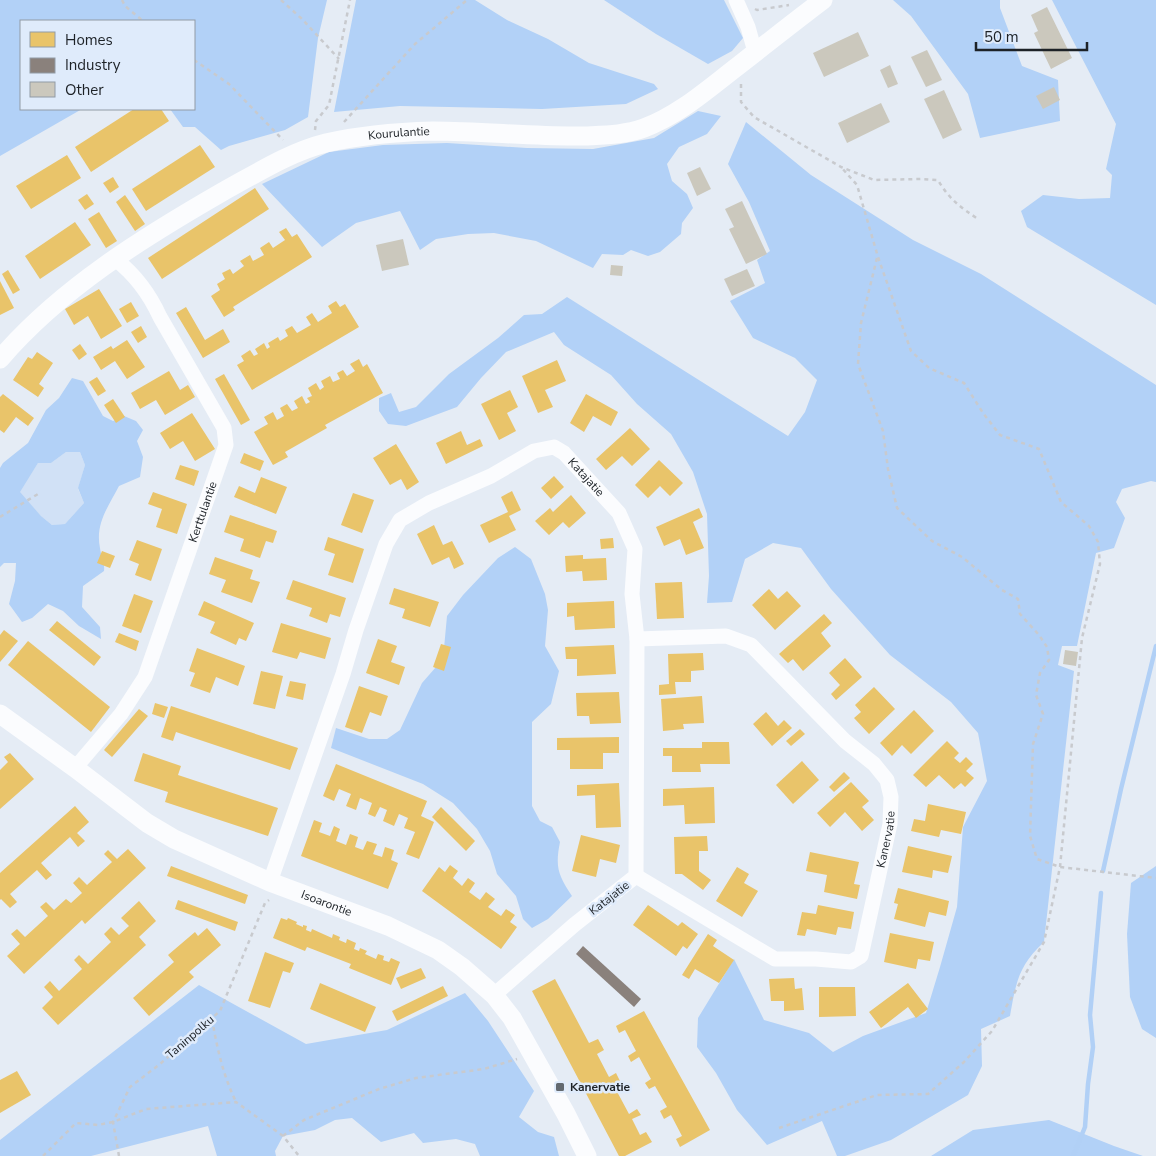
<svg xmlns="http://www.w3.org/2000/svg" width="1156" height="1156" font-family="'Nunito Sans',sans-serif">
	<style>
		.green { fill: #d1e1f6 }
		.forest { fill: #b2d1f7; fill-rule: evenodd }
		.homes { fill: #e9c46a }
		.industry { fill: #8a817c }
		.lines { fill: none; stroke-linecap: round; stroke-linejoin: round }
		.stream { stroke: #b1d0f6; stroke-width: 4.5 }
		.building { fill: #cbc8bd }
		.path { stroke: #c8cace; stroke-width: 2.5; stroke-dasharray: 4 4; stroke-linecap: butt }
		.minor { stroke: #fbfcfe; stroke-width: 15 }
		.tertiary { stroke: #fbfcfe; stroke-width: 19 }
		.poi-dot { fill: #63696f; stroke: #dfebfb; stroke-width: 2 }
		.labels { text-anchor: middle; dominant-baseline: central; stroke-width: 5; stroke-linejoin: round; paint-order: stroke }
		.street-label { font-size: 12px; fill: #1d2227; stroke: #dfebfb }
		.poi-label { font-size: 12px; font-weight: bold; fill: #1d2227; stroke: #dfebfb; text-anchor: start }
	</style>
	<rect width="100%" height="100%" fill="#e5ecf5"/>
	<path class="green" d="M 66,452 L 80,452 L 85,465 L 78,489 L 84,503 L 65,524 L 52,525 L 41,516 L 19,492 L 38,463 L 51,463 Z"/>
	<g class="forest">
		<path d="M 0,0 L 327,0 L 318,38 L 308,117 L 285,130 L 229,146 L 221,150 L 195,127 L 183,127 L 170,109 L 194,109 L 194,21 L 21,21 L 21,109 L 82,109 L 0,156 Z"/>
		<path d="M 356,0 L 475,0 L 507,20 L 548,39 L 589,63 L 654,84 L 658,89 L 626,104 L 542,109 L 400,106 L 334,112 Z"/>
		<path d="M 604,0 L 724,0 L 743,38 L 732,51 L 708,64 L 656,34 Z"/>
		<path d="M 893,0 L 1000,0 L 1000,8 L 1022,66 L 1058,80 L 1060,121 L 980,138 L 968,94 L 911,16 Z"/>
		<path d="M 1052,0 L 1156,0 L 1156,305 L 1027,227 L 1021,211 L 1043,195 L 1079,199 L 1110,198 L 1112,175 L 1106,169 L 1116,124 Z"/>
		<path d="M 698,111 L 721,116 L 707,134 L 679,147 L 667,164 L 672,181 L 687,194 L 693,208 L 682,223 L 681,234 L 660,252 L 648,256 L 631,250 L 623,255 L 602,254 L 593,268 L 536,241 L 494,233 L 468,234 L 436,239 L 420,250 L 400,211 L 356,223 L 322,247 L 262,184 L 329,152 L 383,145 L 447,143 L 527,148 L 593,149 L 654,138 Z"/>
		<path d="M 746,122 L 811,175 L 913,240 L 981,274 L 1156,385 L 1156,482 L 1151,481 L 1122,489 L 1116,502 L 1125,518 L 1114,548 L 1096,553 L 1077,646 L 1062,646 L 1058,665 L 1074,671 L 1044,942 C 1018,966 1016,983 1010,1016 L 981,1029 L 982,1066 L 968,1095 L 891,1140 L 845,1156 L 837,1156 L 822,1121 L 767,1145 L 737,1110 L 716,1073 L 697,1047 L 698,1018 L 734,959 L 764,1020 L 809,1033 L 833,1052 L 863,1036 L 926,1013 L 940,967 L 957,907 L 963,827 L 987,781 L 978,733 L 951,702 L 890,655 L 831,589 L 801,548 L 773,543 L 745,559 L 732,602 L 707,603 L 709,576 L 707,514 L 693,472 L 671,434 L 637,404 L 611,375 L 564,345 L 554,332 L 506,352 L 481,378 L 457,407 L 406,426 L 388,424 L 379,411 L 379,398 L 391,393 L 399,412 L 416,407 L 449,374 L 498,338 L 524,315 L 542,314 L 567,297 L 788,436 L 805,412 L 817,380 L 795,358 L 753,338 L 730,301 L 765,283 L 757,260 L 770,251 L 749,202 L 728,164 Z"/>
		<path d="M 72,378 L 83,381 L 103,416 L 113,421 L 124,416 L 136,421 L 143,430 L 137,441 L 143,457 L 140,477 L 119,486 C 108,507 95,524 100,548 C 101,557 105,562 104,571 L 83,586 L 82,607 L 100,627 L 101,639 L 79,626 L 63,611 L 48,604 L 32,618 L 22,622 L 9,604 L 15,581 L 16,563 L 4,563 L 0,567 L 0,468 L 3,463 L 28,443 L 46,410 L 59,398 ZM 66,452 L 80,452 L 85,465 L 78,488 L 84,503 L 65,524 L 52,525 L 41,516 L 20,492 L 38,463 L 51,463 Z"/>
		<path d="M 515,547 L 531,559 L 545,594 L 548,610 L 545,646 L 559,671 L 551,704 L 532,722 L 532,806 L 540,821 L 552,827 L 560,842 C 555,867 558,875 572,896 L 548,919 L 532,928 L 523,919 L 516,896 L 497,874 L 490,851 L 477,829 L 453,803 L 423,784 L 331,748 L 336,728 L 369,739 L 387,739 L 400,730 L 422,683 L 443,659 L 447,616 L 463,595 L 498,558 Z"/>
		<path d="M 1156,866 L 1156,1038 L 1142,1029 L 1130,997 L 1127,934 L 1131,883 Z"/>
		<path d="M 199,985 L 306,1044 L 387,1030 L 465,993 L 488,1021 L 534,1091 L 519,1117 L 538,1132 L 554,1137 L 559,1156 L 480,1156 L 475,1144 L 456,1139 L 423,1143 L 414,1133 L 381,1142 L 352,1118 L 335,1120 L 315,1130 L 283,1136 L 275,1151 L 276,1156 L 217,1156 L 208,1126 L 91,1156 L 0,1156 L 0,1140 Z"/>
		<path d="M 1049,1120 L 1114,1146 L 1143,1156 L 931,1156 L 973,1130 Z"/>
	</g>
	<g class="homes">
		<path d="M 134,109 L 161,109 L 169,121 L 91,172 L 75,147 Z"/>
		<path d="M 200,145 L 215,167 L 146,211 L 132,189 Z"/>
		<path d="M 67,155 L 81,178 L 31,209 L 16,186 Z"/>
		<path d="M 113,177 L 119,187 L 110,193 L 103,183 Z"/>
		<path d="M 255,188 L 269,209 L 162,279 L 148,258 Z"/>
		<path d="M 87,194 L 94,204 L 85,210 L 78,200 Z"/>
		<path d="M 125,195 L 145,224 L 135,231 L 116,202 Z"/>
		<path d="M 99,212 L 117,241 L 106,248 L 88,219 Z"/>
		<path d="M 75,222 L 91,245 L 40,279 L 25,256 Z"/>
		<path d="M 286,228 L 292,237 L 297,234 L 312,257 L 233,307 L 235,310 L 224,317 L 211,296 L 220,290 L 217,284 L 225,279 L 222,273 L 230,269 L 233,274 L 244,266 L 240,261 L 250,255 L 253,261 L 264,255 L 260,248 L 269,242 L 273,248 L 285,240 L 279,232 Z"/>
		<path d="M 8,270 L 20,290 L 13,294 L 2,274 Z"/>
		<path d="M 0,281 L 14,308 L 0,315 Z"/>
		<path d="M 99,289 L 122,326 L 101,339 L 88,316 L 74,325 L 65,309 Z"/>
		<path d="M 336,301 L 340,307 L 345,304 L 359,327 L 252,390 L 237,365 L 244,361 L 241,356 L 250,350 L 254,356 L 258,354 L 255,349 L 264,343 L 267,349 L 270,347 L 268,343 L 278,337 L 280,341 L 288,336 L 285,330 L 292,326 L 297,333 L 311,325 L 306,317 L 312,313 L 318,322 L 332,313 L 328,306 Z"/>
		<path d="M 131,302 L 139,316 L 127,323 L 119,309 Z"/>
		<path d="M 186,307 L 205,340 L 223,329 L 230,342 L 203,358 L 176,313 Z"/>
		<path d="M 141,326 L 147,337 L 138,343 L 131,332 Z"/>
		<path d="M 127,340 L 145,367 L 127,379 L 115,361 L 101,370 L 93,357 L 111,346 L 113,349 Z"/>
		<path d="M 80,344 L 87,354 L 79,360 L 72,350 Z"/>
		<path d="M 37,352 L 53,363 L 39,384 L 44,388 L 38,397 L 13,380 L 28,357 L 32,359 Z"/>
		<path d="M 359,359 L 363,367 L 367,364 L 383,393 L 325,425 L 327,428 L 285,452 L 288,457 L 273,465 L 254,432 L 268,424 L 264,417 L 273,412 L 277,420 L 284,416 L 280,408 L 287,404 L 292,411 L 298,408 L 294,401 L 302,396 L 306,404 L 310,402 L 307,398 L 312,396 L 308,388 L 316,383 L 320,390 L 324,387 L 321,381 L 330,376 L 333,382 L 340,379 L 337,373 L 343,370 L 347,376 L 355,371 L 350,364 Z"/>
		<path d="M 557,360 L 566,381 L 545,390 L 553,407 L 538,413 L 522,376 Z"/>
		<path d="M 169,371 L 180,390 L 188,385 L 195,397 L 165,415 L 156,400 L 140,409 L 131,393 Z"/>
		<path d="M 224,374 L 250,420 L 241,425 L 215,379 Z"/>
		<path d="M 97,377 L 106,391 L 98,396 L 89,382 Z"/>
		<path d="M 510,390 L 518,407 L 507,413 L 516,431 L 499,440 L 481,404 Z"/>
		<path d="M 3,394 L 34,418 L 28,426 L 16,417 L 4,433 L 0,430 L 0,397 Z"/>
		<path d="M 586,394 L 618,412 L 611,426 L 593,416 L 584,432 L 570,423 Z"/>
		<path d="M 113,399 L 125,417 L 116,423 L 104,405 Z"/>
		<path d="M 192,413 L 215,449 L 195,461 L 183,441 L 170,449 L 160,433 Z"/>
		<path d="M 630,428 L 650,449 L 632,466 L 622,456 L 606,470 L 596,459 Z"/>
		<path d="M 461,431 L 467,445 L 480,439 L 483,446 L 446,464 L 436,443 Z"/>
		<path d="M 396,444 L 419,482 L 407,490 L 401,479 L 390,485 L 373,458 Z"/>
		<path d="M 244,453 L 264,461 L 260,471 L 240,463 Z"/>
		<path d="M 659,460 L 683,483 L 670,496 L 660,486 L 648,498 L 635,485 Z"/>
		<path d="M 180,465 L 199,471 L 194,486 L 175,479 Z"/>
		<path d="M 554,476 L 564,487 L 551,499 L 541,488 Z"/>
		<path d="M 261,477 L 287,487 L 276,514 L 234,497 L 239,486 L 255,493 Z"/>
		<path d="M 512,491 L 521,510 L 509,516 L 516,530 L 489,543 L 480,525 L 508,512 L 501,497 Z"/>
		<path d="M 153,492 L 187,504 L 177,534 L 156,527 L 162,509 L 148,504 Z"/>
		<path d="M 353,493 L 374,500 L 362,533 L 341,525 Z"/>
		<path d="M 571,495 L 586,513 L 569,528 L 563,522 L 549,535 L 535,521 L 550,508 L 553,512 Z"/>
		<path d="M 699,508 L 703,517 L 693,522 L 704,548 L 686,555 L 680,539 L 664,546 L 656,527 Z"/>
		<path d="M 230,515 L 277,531 L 273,543 L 266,541 L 260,558 L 240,551 L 244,539 L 224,532 Z"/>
		<path d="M 434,525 L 443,545 L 452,541 L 464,564 L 454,569 L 449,557 L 432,565 L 417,534 Z"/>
		<path d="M 328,537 L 364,549 L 353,583 L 328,575 L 335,554 L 324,550 Z"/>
		<path d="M 613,538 L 614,548 L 601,549 L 600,539 Z"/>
		<path d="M 137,540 L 162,549 L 151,581 L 135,575 L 139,564 L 129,560 Z"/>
		<path d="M 102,551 L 115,556 L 110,568 L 97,563 Z"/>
		<path d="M 583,555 L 583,559 L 606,558 L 607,580 L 583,581 L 582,571 L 566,572 L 565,556 Z"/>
		<path d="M 215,557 L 253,570 L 250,579 L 260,582 L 252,603 L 221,592 L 226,580 L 209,574 Z"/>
		<path d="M 293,580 L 346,598 L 340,617 L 330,614 L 327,623 L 309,616 L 312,608 L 286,599 Z"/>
		<path d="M 682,582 L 684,618 L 657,619 L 655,583 Z"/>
		<path d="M 394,588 L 439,602 L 430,627 L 402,618 L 405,609 L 389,604 Z"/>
		<path d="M 769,589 L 778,599 L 787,591 L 801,606 L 775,630 L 752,605 Z"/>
		<path d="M 134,594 L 153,601 L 141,633 L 122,626 Z"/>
		<path d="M 204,601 L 254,623 L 246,641 L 239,638 L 236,645 L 210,633 L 215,622 L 198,615 Z"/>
		<path d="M 614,601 L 615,628 L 575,630 L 574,616 L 567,617 L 567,603 Z"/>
		<path d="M 824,614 L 832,623 L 821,633 L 831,646 L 803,671 L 793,659 L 788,663 L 779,654 Z"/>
		<path d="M 57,621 L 101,657 L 94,666 L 49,630 Z"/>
		<path d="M 281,623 L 331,638 L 325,659 L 300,652 L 297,659 L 272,652 Z"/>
		<path d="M 4,630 L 18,641 L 0,662 L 0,635 Z"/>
		<path d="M 119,633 L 139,641 L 136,651 L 115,642 Z"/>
		<path d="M 378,639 L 397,646 L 391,662 L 405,667 L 399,685 L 366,673 Z"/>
		<path d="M 28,641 L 110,707 L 91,732 L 8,665 Z"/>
		<path d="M 441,644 L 451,647 L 444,671 L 433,667 Z"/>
		<path d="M 614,645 L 616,674 L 577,676 L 577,659 L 566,659 L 565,647 Z"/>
		<path d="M 197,648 L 245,666 L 238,686 L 216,677 L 210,693 L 190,686 L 195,673 L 189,671 Z"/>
		<path d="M 703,653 L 704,670 L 691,671 L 691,682 L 675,682 L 676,694 L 659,695 L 659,685 L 669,684 L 668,654 Z"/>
		<path d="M 845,658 L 862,677 L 836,700 L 831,694 L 840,685 L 829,673 Z"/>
		<path d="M 261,671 L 283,676 L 275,709 L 253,704 Z"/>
		<path d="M 290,681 L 306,684 L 303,700 L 286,696 Z"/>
		<path d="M 359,686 L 388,696 L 381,716 L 370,712 L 362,733 L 345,727 Z"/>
		<path d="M 874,687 L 895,709 L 869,734 L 854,718 L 861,712 L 855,705 Z"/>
		<path d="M 619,692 L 621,723 L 590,724 L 589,716 L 577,716 L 576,693 Z"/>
		<path d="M 702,696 L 704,723 L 683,724 L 684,729 L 663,731 L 661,699 Z"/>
		<path d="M 155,703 L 168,707 L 164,718 L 152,714 Z"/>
		<path d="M 171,706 L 298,748 L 290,770 L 176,732 L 173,741 L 161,737 Z"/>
		<path d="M 139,709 L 148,716 L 112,757 L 104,750 Z"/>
		<path d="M 914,710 L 934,731 L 911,754 L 902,745 L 892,756 L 880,743 Z"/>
		<path d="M 766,712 L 778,726 L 784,720 L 792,728 L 772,746 L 753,724 Z"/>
		<path d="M 800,729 L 805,734 L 791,746 L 786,741 Z"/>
		<path d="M 619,737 L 619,753 L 603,753 L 603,769 L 570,769 L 570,750 L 557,750 L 557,738 Z"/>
		<path d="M 947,741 L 959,753 L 954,758 L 960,763 L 966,757 L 973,764 L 966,771 L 974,778 L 965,787 L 961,783 L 954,789 L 939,775 L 926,787 L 913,775 Z"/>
		<path d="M 702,742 L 729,742 L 730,764 L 700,764 L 701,772 L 672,772 L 672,756 L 663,756 L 663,748 L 702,748 Z"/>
		<path d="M 10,753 L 34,779 L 0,809 L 0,770 L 8,762 L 4,757 Z"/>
		<path d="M 143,753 L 181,766 L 178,775 L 278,808 L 268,836 L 165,802 L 168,792 L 134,781 Z"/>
		<path d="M 802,761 L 819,780 L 793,804 L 776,785 Z"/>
		<path d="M 336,764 L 427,801 L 421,816 L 434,822 L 419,859 L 406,854 L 415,832 L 404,828 L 408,818 L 399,814 L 394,826 L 383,821 L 387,810 L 380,807 L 375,817 L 368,814 L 372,803 L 360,798 L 356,810 L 346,806 L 351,794 L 339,789 L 334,801 L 323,796 Z"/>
		<path d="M 844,772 L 850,778 L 834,792 L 829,787 Z"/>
		<path d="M 851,782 L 869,801 L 862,807 L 874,820 L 862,831 L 845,812 L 830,827 L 817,813 Z"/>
		<path d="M 619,783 L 621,827 L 596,828 L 595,795 L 577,796 L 577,785 Z"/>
		<path d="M 714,787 L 715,823 L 685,824 L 684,805 L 663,806 L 663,789 Z"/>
		<path d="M 928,804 L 966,812 L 961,834 L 941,830 L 939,837 L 911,831 L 914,819 L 925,821 Z"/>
		<path d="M 75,806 L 89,822 L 77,833 L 85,841 L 78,847 L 70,837 L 41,863 L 52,875 L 46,880 L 37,870 L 10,894 L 17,902 L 10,908 L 1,899 L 0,900 L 0,873 Z"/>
		<path d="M 441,807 L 475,841 L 466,851 L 432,817 Z"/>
		<path d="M 314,820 L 322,823 L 319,832 L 330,836 L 334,826 L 340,829 L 336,841 L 346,845 L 350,834 L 358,837 L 355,847 L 363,850 L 367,841 L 377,844 L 373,854 L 382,857 L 385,847 L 394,850 L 391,860 L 398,863 L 388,889 L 301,856 Z"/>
		<path d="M 581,835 L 620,845 L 616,863 L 600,859 L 596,877 L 572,871 Z"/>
		<path d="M 707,836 L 708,851 L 699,851 L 699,871 L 711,880 L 703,890 L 682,874 L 675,874 L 674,837 Z"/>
		<path d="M 908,846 L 952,856 L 948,873 L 933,870 L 932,878 L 902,872 Z"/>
		<path d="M 128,849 L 146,868 L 85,924 L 82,920 L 24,974 L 7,956 L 20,944 L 11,934 L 17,929 L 25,937 L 48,916 L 40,907 L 46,902 L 54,910 L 66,899 L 71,903 L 82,893 L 73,883 L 79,877 L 87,885 L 112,862 L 104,854 L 108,850 L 117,859 Z"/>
		<path d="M 810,852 L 859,862 L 854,884 L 860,885 L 857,899 L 824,892 L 827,875 L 806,871 Z"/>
		<path d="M 450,865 L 458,871 L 453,878 L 462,886 L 468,878 L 475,883 L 469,892 L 480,900 L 486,892 L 495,899 L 488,907 L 501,916 L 506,909 L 515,915 L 510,922 L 517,927 L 501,949 L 422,891 L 439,867 L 445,872 Z"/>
		<path d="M 171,866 L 248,895 L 245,904 L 167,876 Z"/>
		<path d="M 737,867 L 749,874 L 744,883 L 758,891 L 742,917 L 716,901 Z"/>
		<path d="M 898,888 L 949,901 L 946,916 L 929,912 L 925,927 L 894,919 L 898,904 L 894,903 Z"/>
		<path d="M 178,900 L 238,922 L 235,931 L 175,909 Z"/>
		<path d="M 139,901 L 156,921 L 139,937 L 146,945 L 58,1025 L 42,1008 L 53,997 L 44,987 L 50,981 L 59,991 L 82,969 L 74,960 L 79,955 L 88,964 L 111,942 L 104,934 L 111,927 L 119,935 L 129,926 L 121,918 Z"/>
		<path d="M 648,905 L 678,926 L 682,922 L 698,934 L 687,949 L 683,946 L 676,956 L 633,925 Z"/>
		<path d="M 818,905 L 854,912 L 851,929 L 838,927 L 836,935 L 807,929 L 805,936 L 797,935 L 802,912 L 816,914 Z"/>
		<path d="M 281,918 L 287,920 L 288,918 L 297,922 L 296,924 L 303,927 L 303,925 L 307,926 L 306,930 L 311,932 L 312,929 L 332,938 L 333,934 L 340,937 L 339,940 L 346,943 L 347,939 L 356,943 L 354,949 L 359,951 L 360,948 L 367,951 L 365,954 L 376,959 L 378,954 L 384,956 L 383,960 L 389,962 L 391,958 L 400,962 L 391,985 L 349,968 L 351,964 L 307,947 L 305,951 L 273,938 Z"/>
		<path d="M 207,928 L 221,945 L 189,972 L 194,977 L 149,1016 L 133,998 L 174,962 L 168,955 L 195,932 L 198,936 Z"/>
		<path d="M 890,933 L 934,942 L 930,961 L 918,959 L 916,969 L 884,962 Z"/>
		<path d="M 708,934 L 717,940 L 713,946 L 734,960 L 719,983 L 695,969 L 689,979 L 682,975 Z"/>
		<path d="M 265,952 L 294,963 L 290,973 L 283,971 L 270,1008 L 248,1001 Z"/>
		<path d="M 421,968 L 426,978 L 401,989 L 396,978 Z"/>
		<path d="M 794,978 L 795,989 L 802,988 L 804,1010 L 784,1011 L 784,1001 L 771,1001 L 769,979 Z"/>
		<path d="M 555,979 L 589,1043 L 598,1039 L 604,1050 L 597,1054 L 609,1077 L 616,1073 L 621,1083 L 614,1086 L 629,1114 L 637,1109 L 641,1115 L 632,1119 L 640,1135 L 646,1132 L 652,1142 L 625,1156 L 619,1156 L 532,991 Z"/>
		<path d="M 320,983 L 376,1007 L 365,1032 L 310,1009 Z"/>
		<path d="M 908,983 L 928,1009 L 916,1018 L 908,1007 L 881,1028 L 869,1012 Z"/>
		<path d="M 443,986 L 448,996 L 397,1021 L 392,1011 Z"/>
		<path d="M 819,987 L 855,987 L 856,1016 L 819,1017 Z"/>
		<path d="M 644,1011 L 710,1130 L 680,1147 L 676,1139 L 682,1136 L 671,1115 L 664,1119 L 660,1111 L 667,1107 L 655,1086 L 649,1089 L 645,1083 L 651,1079 L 639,1057 L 631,1062 L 628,1056 L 636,1051 L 625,1030 L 619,1033 L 616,1026 Z"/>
		<path d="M 17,1071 L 31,1095 L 0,1113 L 0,1080 Z"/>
	</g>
	<path class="industry" d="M 583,946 L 641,999 L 634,1007 L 576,954 Z"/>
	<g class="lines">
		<g class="stream">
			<path d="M 1103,871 L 1121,789 L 1156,646"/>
			<path d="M 1073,1156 L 1085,1127 L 1088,1084 L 1093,1047 L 1090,1015 L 1101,893"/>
		</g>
	</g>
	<g class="building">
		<path d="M 1047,7 L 1072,58 L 1051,69 L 1034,33 L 1038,31 L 1031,15 Z"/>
		<path d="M 858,32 L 869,56 L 824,77 L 813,53 Z"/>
		<path d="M 927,50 L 942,80 L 926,87 L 911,57 Z"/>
		<path d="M 890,65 L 898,84 L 888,88 L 880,70 Z"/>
		<path d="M 1054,87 L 1060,100 L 1043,109 L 1036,96 Z"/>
		<path d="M 944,90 L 962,130 L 943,139 L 924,99 Z"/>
		<path d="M 881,103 L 890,122 L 847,143 L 838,123 Z"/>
		<path d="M 700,167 L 711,189 L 697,196 L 687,173 Z"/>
		<path d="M 742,201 L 767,254 L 746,264 L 729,229 L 734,227 L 725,209 Z"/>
		<path d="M 403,239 L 409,265 L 382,271 L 376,245 Z"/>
		<path d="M 611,265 L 623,266 L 622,276 L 610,275 Z"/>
		<path d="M 747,269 L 755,286 L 732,296 L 724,279 Z"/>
		<path d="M 1065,650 L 1078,652 L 1076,666 L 1063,664 Z"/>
	</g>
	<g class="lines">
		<g class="path">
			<path d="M 122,0 L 125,6 L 143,21"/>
			<path d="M 281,0 L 302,19 L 339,59"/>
			<path d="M 755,9 L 757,10 L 789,5"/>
			<path d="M 194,60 L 229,84 L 283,140"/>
			<path d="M 741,84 L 741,102 L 754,117 L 841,167 L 874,180 L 921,179 L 938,180 C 949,199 960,207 978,219"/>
			<path d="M 344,122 L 415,44 L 467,0"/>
			<path d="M 315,130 L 316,121 L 329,105 L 350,0"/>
			<path d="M 877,258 L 861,323 L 858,364 L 883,431 L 888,469 L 897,508 L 932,541 L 962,557 L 1002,590 L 1018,599 L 1020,614 L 1039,635 L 1047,647 L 1049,660 L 1040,673 L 1036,695 L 1043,714 L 1033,744 L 1030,836 L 1037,859 L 1060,867 L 1156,878"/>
			<path d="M 0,517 L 38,494"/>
			<path d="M 212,1019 C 217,1048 223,1075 236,1102"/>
			<path d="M 779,1128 L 877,1095 L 928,1094 L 964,1062 L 992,1031 L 1044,942 L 1060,867 L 1082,638 L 1100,564 L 1098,542 L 1089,526 L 1061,502 L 1039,449 L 1000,435 L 983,413 L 964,383 L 929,368 L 911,351 L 878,257 L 857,185 L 841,167"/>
			<path d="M 283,1136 L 304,1120 L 379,1089 L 416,1078 L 484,1069 L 517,1059"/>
			<path d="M 43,1156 L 76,1123 L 98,1125 L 113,1122 L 146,1109 L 236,1102 L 283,1136 L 299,1156"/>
			<path d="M 119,1156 L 113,1122 L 130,1087 L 160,1064 L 220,1011 L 265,903 L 269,900"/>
		</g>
		<g class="minor">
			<path d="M 736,0 L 748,27 L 755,52"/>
			<path id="s1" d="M 75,768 L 121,714 L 145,677 L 226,445 L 224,428 L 160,317 C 149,293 136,275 115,259"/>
			<path id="s2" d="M 636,876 L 775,959 L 816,959 L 851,962 L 861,956 L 890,824 L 891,797 L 887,780 L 874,764 L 845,741 L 751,645 L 726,636 L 637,639"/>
			<path id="s3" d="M 270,882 L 343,674 L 356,630 L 386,544 L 400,520 L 429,503 L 491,476 L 534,451 L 554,447 L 564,453 L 619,513 L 635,549 L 632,594 L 637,639 L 636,876 L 574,925 L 494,995"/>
		</g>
		<g class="tertiary">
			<path id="s4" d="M 0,359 C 61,288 144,237 224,191 C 257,173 290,152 326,143 C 361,135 398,132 433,131 C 484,131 533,137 584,136 C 604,135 625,135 644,128 C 679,115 708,89 738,66 C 766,44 794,22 823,0"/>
			<path id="s5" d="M 0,714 L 75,768 L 147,823 L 174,839 L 270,882 L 388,926 L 438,950 L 462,967 L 494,995 L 512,1018 L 566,1114 L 587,1156"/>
		</g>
	</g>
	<rect class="poi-dot" x="555" y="1082" width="10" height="10" rx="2.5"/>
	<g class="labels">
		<g class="street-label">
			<text stroke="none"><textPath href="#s4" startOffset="468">Kourulantie</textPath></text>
			<text stroke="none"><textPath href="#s3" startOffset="601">Katajatie</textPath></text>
			<text stroke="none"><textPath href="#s1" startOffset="290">Kerttulantie</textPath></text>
			<text stroke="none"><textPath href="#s2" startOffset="369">Kanervatie</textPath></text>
			<text transform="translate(609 898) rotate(-38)">Katajatie</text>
			<text stroke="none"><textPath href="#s5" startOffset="380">Isoarontie</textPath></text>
			<text transform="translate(190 1037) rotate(-41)">Taninpolku</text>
		</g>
		<g class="poi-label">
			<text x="570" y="1087">Kanervatie</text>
		</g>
	</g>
	<rect x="20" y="20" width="175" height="90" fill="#dfebfb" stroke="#919ba6"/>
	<rect x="30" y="32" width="25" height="15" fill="#e9c46a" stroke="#919ba6"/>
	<text x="65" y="45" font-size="15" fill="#1d2227">Homes</text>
	<rect x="30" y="58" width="25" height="15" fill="#8a817c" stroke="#919ba6"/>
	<text x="65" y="70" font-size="15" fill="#1d2227">Industry</text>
	<rect x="30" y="82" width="25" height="15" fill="#cbc8bd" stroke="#919ba6"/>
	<text x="65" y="95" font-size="15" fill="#1d2227">Other</text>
	<path d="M976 42v8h111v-8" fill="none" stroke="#1d2227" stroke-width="2.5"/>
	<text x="984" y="42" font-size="15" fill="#1d2227" stroke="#dfebfb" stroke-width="4" paint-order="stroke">50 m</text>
</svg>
